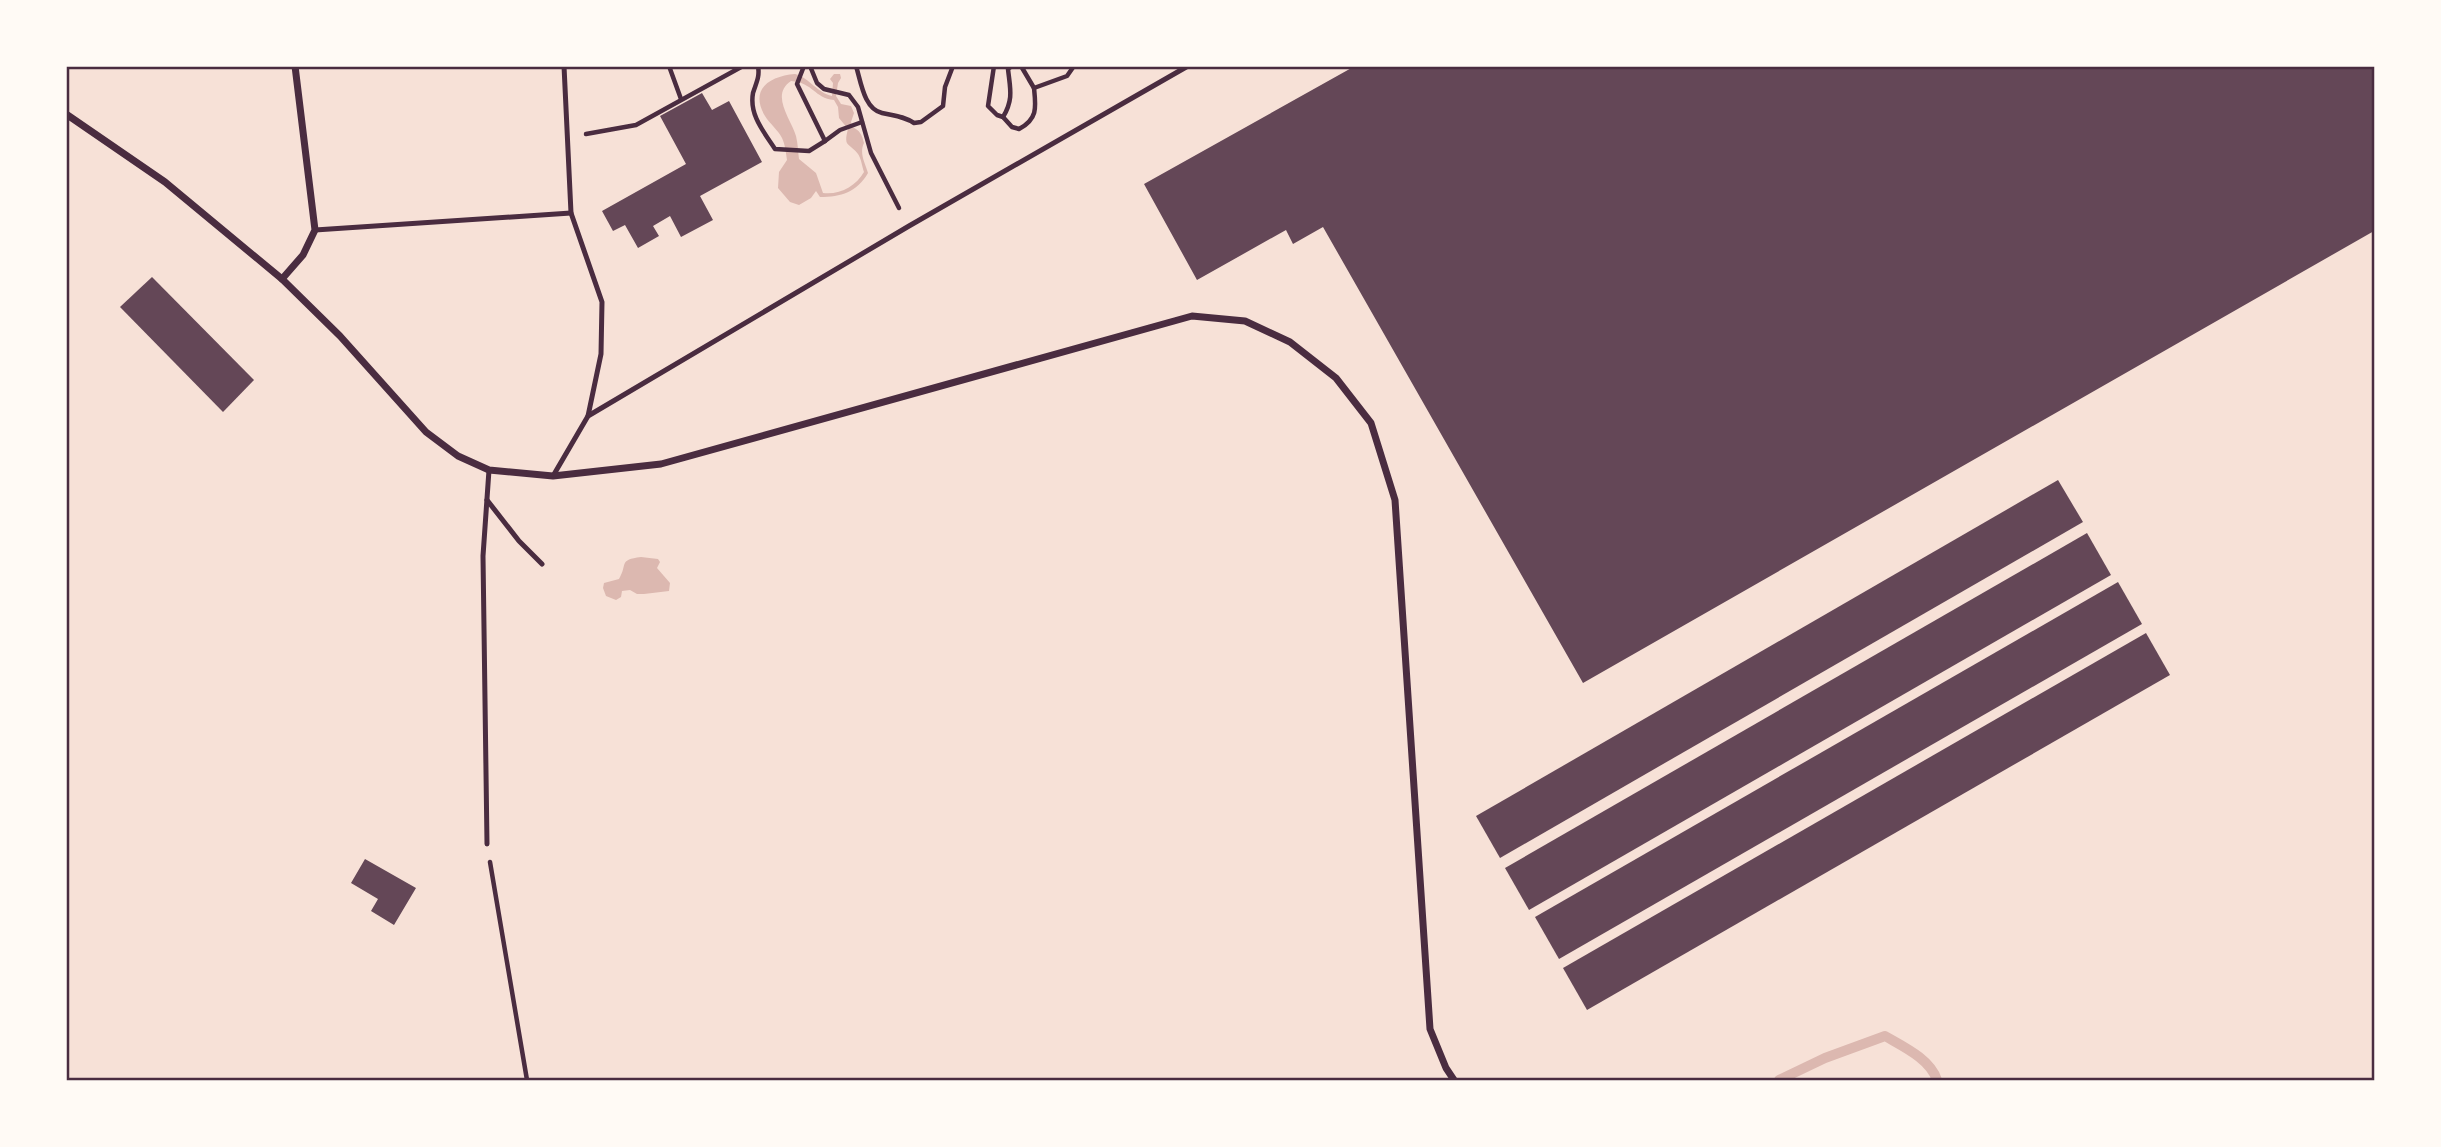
<svg xmlns="http://www.w3.org/2000/svg" width="2441" height="1147" font-family="Mulish,sans-serif">
	<style>
		.water { fill: #dcb8b0; fill-rule: evenodd }
		.lines { fill: none; stroke-linecap: round; stroke-linejoin: round }
		.stream { stroke: #dcb8b0; stroke-width: 10 }
		.building { fill: #644757 }
		.path { stroke: #4a2c40; stroke-width: 4.5 }
		.service { stroke: #4a2c40; stroke-width: 5 }
		.minor { stroke: #4a2c40; stroke-width: 7 }
		.neatline { fill: none; stroke: #4a2c40; stroke-width: 2.5 }
	</style>
	<rect width="100%" height="100%" fill="#f7e1d7"/>
	<g class="water">
		<path d="M 795,74 C 810,78 817,93 832,96 L 833,83 L 830,79 L 834,74 L 840,74 L 841,78 L 838,83 L 836,96 L 841,104 L 851,106 L 854,113 L 851,122 L 852,127 C 860,130 862,135 864,143 C 859,153 865,163 868,173 C 857,192 841,197 820,197 L 816,191 L 811,198 L 799,205 L 790,202 L 778,188 L 779,172 L 787,160 C 786,153 785,144 782,138 C 778,130 770,124 765,116 C 749,89 770,76 795,74 ZM 791,81 C 814,83 814,98 834,100 L 838,107 L 839,118 L 848,129 C 843,148 849,142 858,154 C 861,158 862,166 864,172 C 856,186 840,195 823,193 L 816,173 L 799,159 C 798,152 798,144 796,136 C 791,119 770,95 791,81 Z"/>
		<path d="M 641,557 L 658,559 L 660,562 L 657,568 L 670,583 L 669,591 L 644,594 L 637,594 L 630,590 L 622,591 L 621,597 L 616,600 L 606,596 L 603,588 L 604,583 L 619,579 C 628,564 618,560 641,557 Z"/>
	</g>
	<g class="lines">
		<path class="stream" d="M 1779,1080 L 1825,1058 L 1885,1036 C 1904,1047 1930,1059 1937,1080"/>
	</g>
	<g class="building">
		<path d="M 1355,66 L 2374,66 L 2374,231 L 1583,683 L 1323,227 L 1293,244 L 1286,230 L 1197,280 L 1144,184 Z"/>
		<path d="M 702,93 L 712,110 L 729,101 L 762,162 L 700,196 L 713,220 L 681,237 L 670,216 L 653,226 L 659,236 L 638,248 L 625,225 L 613,231 L 602,211 L 686,164 L 660,116 Z"/>
		<path d="M 152,277 L 254,380 L 223,412 L 120,307 Z"/>
		<path d="M 2058,480 L 2083,522 L 1500,858 L 1476,816 Z"/>
		<path d="M 2087,533 L 2111,575 L 1529,910 L 1505,868 Z"/>
		<path d="M 2118,582 L 2142,624 L 1559,959 L 1535,917 Z"/>
		<path d="M 2146,633 L 2170,675 L 1587,1010 L 1563,968 Z"/>
		<path d="M 365,859 L 416,888 L 394,925 L 371,911 L 378,899 L 351,883 Z"/>
	</g>
	<g class="lines">
		<g class="path">
			<path d="M 669,66 L 681,99"/>
			<path d="M 758,66 C 760,77 756,83 753,93 C 749,115 764,132 775,149 L 809,151 L 825,141 L 797,84 L 804,66"/>
			<path d="M 810,66 L 817,83 L 824,89 L 849,95 L 858,107 L 871,153 L 899,208"/>
			<path d="M 856,66 C 861,82 864,109 882,113 C 895,116 903,116 914,123 L 921,122 L 943,106 L 945,87 L 953,66"/>
			<path d="M 994,66 L 988,106 L 997,115 L 1003,117 C 1014,99 1010,88 1008,69 L 1012,66"/>
			<path d="M 1021,66 L 1034,88 L 1067,76 L 1074,66"/>
			<path d="M 1003,117 L 1012,127 L 1019,129 C 1038,119 1036,107 1034,88"/>
			<path d="M 586,134 L 636,125 L 743,66"/>
			<path d="M 825,141 L 840,130 L 862,122"/>
			<path d="M 490,862 L 527,1080"/>
		</g>
		<g class="service">
			<path d="M 564,66 L 571,213 L 602,302 L 601,354 L 588,416"/>
			<path d="M 315,230 L 571,213"/>
			<path d="M 553,476 L 588,416 L 909,226 L 1188,66"/>
			<path d="M 487,500 L 519,541 L 542,564"/>
			<path d="M 487,844 L 483,556 L 489,470"/>
		</g>
		<g class="minor">
			<path d="M 66,114 L 165,182 L 282,279 L 340,336 L 426,432 L 458,456 L 489,470 L 553,476 L 661,464 L 1192,316 L 1245,321 L 1290,342 L 1336,378 L 1371,423 L 1395,500 L 1430,1029 L 1446,1068 L 1454,1080"/>
			<path d="M 282,279 L 303,255 L 315,230 L 295,66"/>
		</g>
	</g>
	<rect width="2441" height="1147" fill="none" stroke="#fffaf5" stroke-width="136"/>
	<rect x="68" y="68" width="2305" height="1011" class="neatline"/>
</svg>
